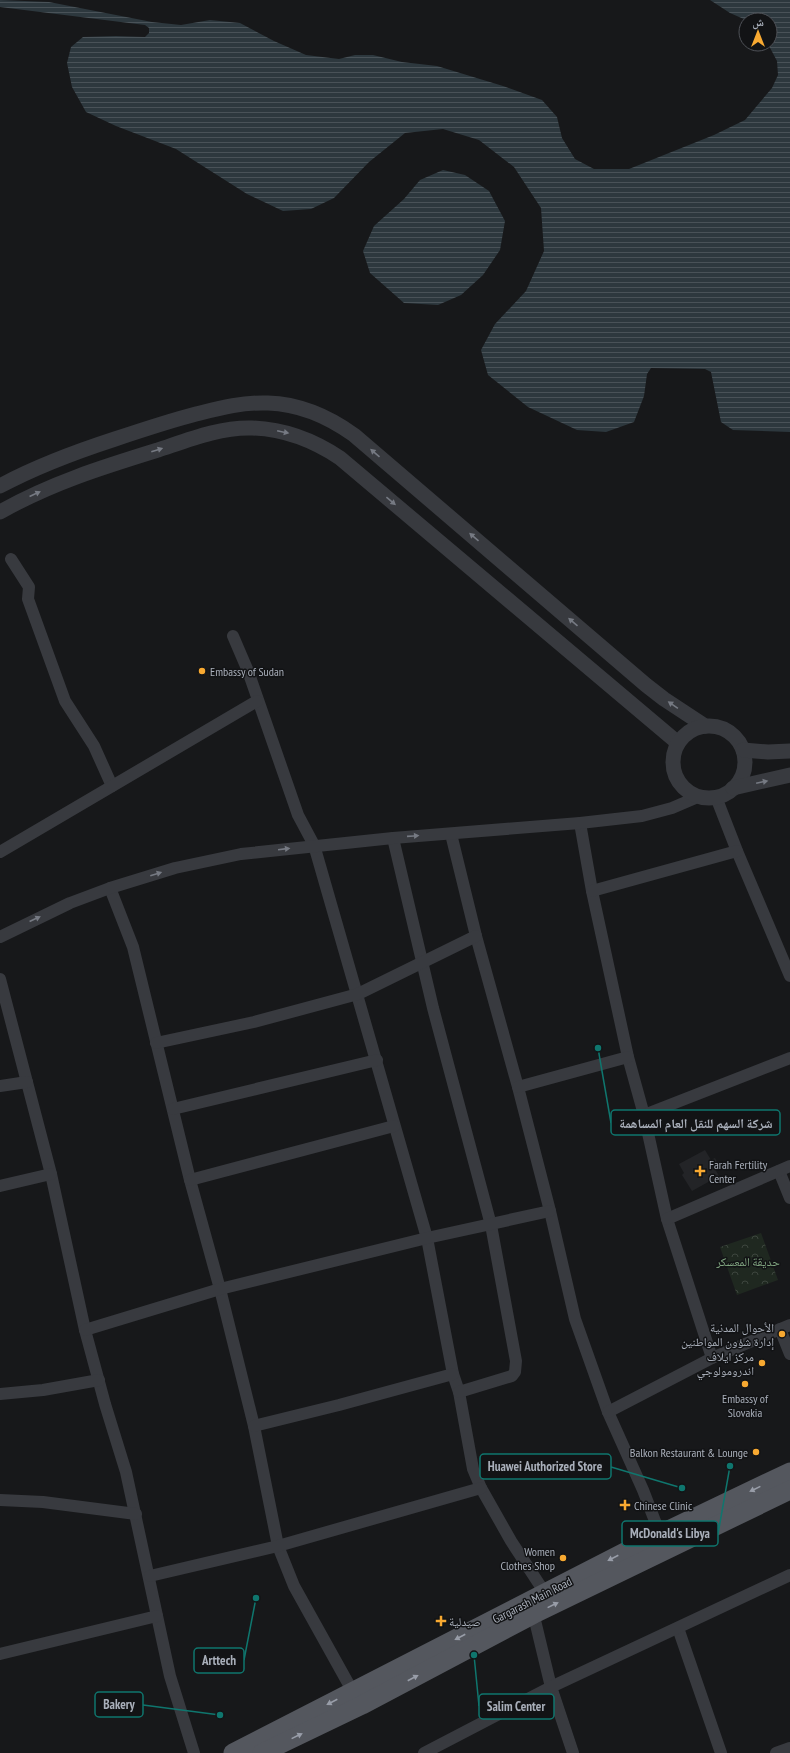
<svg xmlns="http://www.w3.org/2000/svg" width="790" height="1753" font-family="'PT Sans Narrow','Noto Naskh Arabic',sans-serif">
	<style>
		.built { fill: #232427 }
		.forest { fill: url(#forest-crowns) }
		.water { fill: url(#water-rules) }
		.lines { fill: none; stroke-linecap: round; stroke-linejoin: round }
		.minor { stroke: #383a3f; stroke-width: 12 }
		.tertiary { stroke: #383a3f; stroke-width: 15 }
		.primary { stroke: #54575e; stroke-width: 19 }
		.oneway { fill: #767a83 }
		.oneway2 { fill: #989da8 }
		.poi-dot { fill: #f8a931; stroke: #121315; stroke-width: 1.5 }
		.labels { text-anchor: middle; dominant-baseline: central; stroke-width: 3; stroke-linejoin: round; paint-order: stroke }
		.poi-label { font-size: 12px; fill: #a9afba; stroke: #121315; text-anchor: start }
		.park-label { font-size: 12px; fill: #80a580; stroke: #121315 }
		.street-label { font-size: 12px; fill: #a9afba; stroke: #121315 }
		.leader { fill: none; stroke: #0f766e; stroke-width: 1.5 }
		.callout-dot { fill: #0f766e; stroke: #121315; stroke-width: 1.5 }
		.callout { fill: #121315; stroke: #0f766e; stroke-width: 1.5 }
		.callout-label { font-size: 13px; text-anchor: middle; font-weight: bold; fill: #a9afba }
	</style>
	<defs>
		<pattern id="forest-crowns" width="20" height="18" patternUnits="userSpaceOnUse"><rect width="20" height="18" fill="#1f2820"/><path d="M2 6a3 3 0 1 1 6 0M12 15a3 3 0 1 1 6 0" fill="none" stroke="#3d453e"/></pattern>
		<pattern id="water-rules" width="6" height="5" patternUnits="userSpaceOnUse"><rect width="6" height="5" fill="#2d383e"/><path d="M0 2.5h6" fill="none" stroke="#495258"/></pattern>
	</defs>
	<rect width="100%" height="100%" fill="#17181a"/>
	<path class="built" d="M 705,1150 L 711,1160 L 715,1158 L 719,1166 L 715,1169 L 719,1176 L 692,1191 L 682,1175 L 684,1173 L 679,1164 Z"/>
	<path class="forest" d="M 761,1233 L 778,1280 L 737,1295 L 720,1247 Z"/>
	<g class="water">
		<path d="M 0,0 L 49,2 L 152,22 L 181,25 L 210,20 L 240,23 L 274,41 L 306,55 L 339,59 L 355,55 L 373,55 L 402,62 L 437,66 L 503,86 L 542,100 L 557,117 L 562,138 L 575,159 L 594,169 L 629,169 L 714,135 L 745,120 L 772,88 L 778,75 L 777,61 L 768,44 L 770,44 L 770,20 L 746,20 L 730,13 L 710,0 L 790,0 L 790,432 L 733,430 L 721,422 L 711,372 L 705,369 L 651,368 L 647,374 L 644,396 L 634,422 L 606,432 L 577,430 L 528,407 L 488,375 L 481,350 L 495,324 L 526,291 L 544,251 L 541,208 L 514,167 L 479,140 L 443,129 L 405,133 L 369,162 L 334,198 L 311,209 L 283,211 L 247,194 L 176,149 L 116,126 L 86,112 L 72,87 L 67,63 L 71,47 L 83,37 L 116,36 L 145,37 L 149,33 L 149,28 L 145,25 L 0,7 Z"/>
		<path d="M 443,170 L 465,175 L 489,191 L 505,221 L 500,250 L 483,275 L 461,295 L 438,305 L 404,303 L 370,273 L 363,251 L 374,226 L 404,199 L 420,180 Z"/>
	</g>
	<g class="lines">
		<g class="minor">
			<path d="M 11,559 L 29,587 L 28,599 L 65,701 L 94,746 L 112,786"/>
			<path d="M 233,636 L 248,671 L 298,815 L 314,845 L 427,1238 L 453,1374 L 459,1392 L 473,1469 L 481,1488 L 511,1541 L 545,1593"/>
			<path d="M 716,797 L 737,851 L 790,976"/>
			<path d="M 580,823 L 592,891 L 628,1057 L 644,1115 L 667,1219 L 712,1358"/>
			<path d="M 451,834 L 476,936 L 518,1087 L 550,1211 L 575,1319 L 608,1412 L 643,1490 L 660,1534"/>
			<path d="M 393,838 L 433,1008 L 491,1225 L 516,1361 L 515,1372 L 512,1376 L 459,1392"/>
			<path d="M 0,852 L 257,701"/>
			<path d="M 110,888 L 133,947 L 190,1180 L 220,1289 L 254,1426 L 278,1546 L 294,1586 L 353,1692"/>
			<path d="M 592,891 L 737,851"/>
			<path d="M 0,937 L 70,903 L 110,888 L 175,868 L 241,854 L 393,838 L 580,823 L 642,816 L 672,808 L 700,796"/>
			<path d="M 0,979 L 51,1174 L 85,1330 L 105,1404 L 126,1472 L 170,1676 L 194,1753"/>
			<path d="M 156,1043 L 254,1022 L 358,994 L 476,936"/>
			<path d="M 0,1086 L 27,1082"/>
			<path d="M 518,1087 L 628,1057"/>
			<path d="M 173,1109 L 377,1060"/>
			<path d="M 644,1115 L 790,1058"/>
			<path d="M 779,1171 L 790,1198"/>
			<path d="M 190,1180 L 394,1126"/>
			<path d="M 0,1186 L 51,1174"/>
			<path d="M 667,1219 L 790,1166"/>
			<path d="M 780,1329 L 790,1354"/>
			<path d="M 85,1330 L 220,1289 L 427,1238 L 550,1211"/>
			<path d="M 0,1394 L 43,1390 L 99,1380"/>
			<path d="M 608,1412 L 712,1358 L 790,1325"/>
			<path d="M 254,1426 L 339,1405 L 453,1374"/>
			<path d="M 0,1500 L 43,1502 L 136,1514"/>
			<path d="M 150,1576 L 278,1546 L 481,1488"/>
			<path d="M 532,1608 L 551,1687 L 573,1753"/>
			<path d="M 678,1628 L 721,1753"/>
			<path d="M 0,1654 L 157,1616"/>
			<path d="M 424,1753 L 551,1687 L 790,1575"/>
			<path d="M 776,1753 L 790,1748"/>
		</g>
		<g class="tertiary">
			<path d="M 0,486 C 37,466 75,452 115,439 C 142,430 169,421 196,414 C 220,408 243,402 268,403 C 300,404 329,417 354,435 L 646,685 L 664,699 L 705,726"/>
			<path d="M 0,512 C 51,483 103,467 158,450 C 188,440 220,427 252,428 C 285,429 313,440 340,458 L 678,743"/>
			<circle cx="709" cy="762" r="36"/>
			<path d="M 743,750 L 768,752 L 790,751"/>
			<path d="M 733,788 L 790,775"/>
		</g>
		<g class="primary">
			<path d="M 233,1753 L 660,1534 L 790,1472"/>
			<path d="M 262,1753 L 362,1705 L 534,1614 L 790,1490"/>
		</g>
	</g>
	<defs><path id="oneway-solid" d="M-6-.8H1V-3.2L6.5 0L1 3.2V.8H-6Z"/></defs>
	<g class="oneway">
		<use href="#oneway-solid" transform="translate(283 432) rotate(12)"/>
		<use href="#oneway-solid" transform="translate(157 450) rotate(-18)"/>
		<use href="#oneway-solid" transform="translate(375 453) rotate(-139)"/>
		<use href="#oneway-solid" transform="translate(35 494) rotate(-25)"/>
		<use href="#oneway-solid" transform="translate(391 501) rotate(40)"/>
		<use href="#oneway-solid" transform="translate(474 537) rotate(-139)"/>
		<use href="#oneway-solid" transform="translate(573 622) rotate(-139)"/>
		<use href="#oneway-solid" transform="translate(673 705) rotate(-145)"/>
		<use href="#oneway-solid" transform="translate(762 782) rotate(-12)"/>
		<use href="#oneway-solid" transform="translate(413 836) rotate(-4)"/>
		<use href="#oneway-solid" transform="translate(284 849) rotate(-7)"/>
		<use href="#oneway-solid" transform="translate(156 874) rotate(-17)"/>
		<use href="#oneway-solid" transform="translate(35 919) rotate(-25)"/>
	</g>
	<g class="oneway2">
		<use href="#oneway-solid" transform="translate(755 1489) rotate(154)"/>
		<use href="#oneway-solid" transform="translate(613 1558) rotate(153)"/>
		<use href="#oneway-solid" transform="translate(553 1605) rotate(-26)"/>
		<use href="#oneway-solid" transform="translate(460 1637) rotate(152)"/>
		<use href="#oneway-solid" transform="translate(413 1678) rotate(-28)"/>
		<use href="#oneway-solid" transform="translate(332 1702) rotate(153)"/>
		<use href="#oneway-solid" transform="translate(297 1736) rotate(-26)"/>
	</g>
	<g class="poi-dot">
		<circle cx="202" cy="671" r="4"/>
		<path d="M698 1165h4v4h4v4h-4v4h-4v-4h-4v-4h4z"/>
		<circle cx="782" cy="1334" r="4"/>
		<circle cx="762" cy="1363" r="4"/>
		<circle cx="745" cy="1384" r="4"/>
		<circle cx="756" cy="1452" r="4"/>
		<path d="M623 1499h4v4h4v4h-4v4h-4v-4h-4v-4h4z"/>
		<circle cx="563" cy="1558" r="4"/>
		<path d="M439 1615h4v4h4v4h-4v4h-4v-4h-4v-4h4z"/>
	</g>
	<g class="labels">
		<g class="poi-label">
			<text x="210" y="671">Embassy of Sudan</text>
			<text x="709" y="1164">Farah Fertility<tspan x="709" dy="14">Center</tspan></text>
			<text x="774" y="1327" text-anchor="end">الأحوال المدنية<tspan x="774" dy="14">إدارة شؤون المواطنين</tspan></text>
			<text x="754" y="1356" text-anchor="end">مركز ايلاف<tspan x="754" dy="14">اندرومولوجي</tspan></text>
			<text x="745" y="1398" text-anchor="middle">Embassy of<tspan x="745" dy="14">Slovakia</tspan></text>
			<text x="748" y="1452" text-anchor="end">Balkon Restaurant &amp; Lounge</text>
			<text x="634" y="1505">Chinese Clinic</text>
			<text x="555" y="1551" text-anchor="end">Women<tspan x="555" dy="14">Clothes Shop</tspan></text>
			<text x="449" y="1621">صيدلية</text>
		</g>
		<g class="park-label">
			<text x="748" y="1261">حديقة المعسكر</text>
		</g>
		<g class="street-label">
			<text transform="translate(532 1600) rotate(-27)">Gargarash Main Road</text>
		</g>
	</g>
	<path class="leader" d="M598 1048L611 1123M682 1488L611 1467M730 1466L718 1534M256 1598L244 1660M220 1715L143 1705M474 1655L479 1706"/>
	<g class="callout-dot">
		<circle cx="598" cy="1048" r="4"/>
		<circle cx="682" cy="1488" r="4"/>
		<circle cx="730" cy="1466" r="4"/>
		<circle cx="256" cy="1598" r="4"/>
		<circle cx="220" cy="1715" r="4"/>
		<circle cx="474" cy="1655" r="4"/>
	</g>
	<g class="callout">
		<rect x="611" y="1110" width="169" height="25" rx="4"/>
		<rect x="480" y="1454" width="131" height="25" rx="4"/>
		<rect x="622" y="1521" width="96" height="25" rx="4"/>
		<rect x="194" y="1648" width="50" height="25" rx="4"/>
		<rect x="95" y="1692" width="48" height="25" rx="4"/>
		<rect x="479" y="1694" width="75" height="25" rx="4"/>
	</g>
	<g class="callout-label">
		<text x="696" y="1128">شركة السهم للنقل العام المساهمة</text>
		<text x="545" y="1471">Huawei Authorized Store</text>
		<text x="670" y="1538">McDonald's Libya</text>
		<text x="219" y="1665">Arttech</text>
		<text x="119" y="1709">Bakery</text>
		<text x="516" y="1711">Salim Center</text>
	</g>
	<g transform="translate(758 32)"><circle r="19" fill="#121315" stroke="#4e5157"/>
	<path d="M0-3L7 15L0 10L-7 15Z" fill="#f8a931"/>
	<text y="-6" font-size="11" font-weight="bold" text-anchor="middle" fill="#a9afba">ش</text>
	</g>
</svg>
